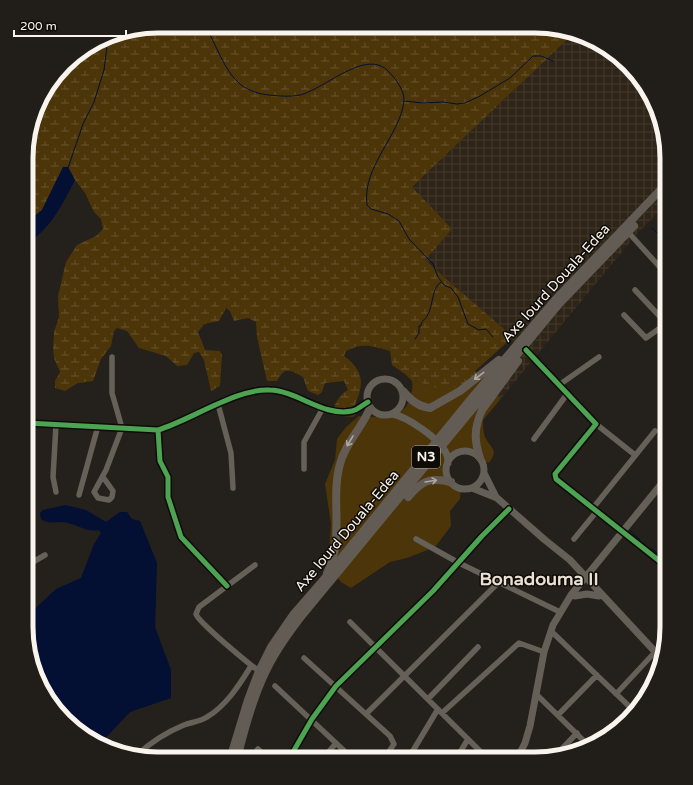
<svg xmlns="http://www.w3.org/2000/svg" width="693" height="785" font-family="'Varela Round',sans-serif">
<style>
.industrial{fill:url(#industrial-grid)}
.grass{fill:#4d350a}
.wetland{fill:url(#wetland-marsh)}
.water{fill:#030f33}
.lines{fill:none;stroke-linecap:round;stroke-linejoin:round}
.stream{stroke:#030f33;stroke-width:1}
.minor{stroke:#656058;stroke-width:5.5}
.major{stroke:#656057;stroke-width:7}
.highway{stroke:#625c54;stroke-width:8}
.cycleway-casing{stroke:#0e0b07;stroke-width:8}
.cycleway{stroke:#4ca352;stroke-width:5}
.oneway{stroke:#aea8a1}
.labels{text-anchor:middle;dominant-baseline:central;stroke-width:3;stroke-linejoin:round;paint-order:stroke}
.shield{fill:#0e0b07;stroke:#b2aea9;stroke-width:1}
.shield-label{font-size:13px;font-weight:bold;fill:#f9f4ee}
.street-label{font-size:14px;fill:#f9f4ee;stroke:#0e0b07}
.district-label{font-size:18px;font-weight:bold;fill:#eae1d4;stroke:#0e0b07}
.rim{fill:none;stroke:#f9f4ee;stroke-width:5}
</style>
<defs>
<pattern id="industrial-grid" width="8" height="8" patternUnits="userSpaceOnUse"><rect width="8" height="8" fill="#2e2417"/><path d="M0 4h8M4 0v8" fill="none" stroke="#433a2e"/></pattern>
<pattern id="wetland-marsh" width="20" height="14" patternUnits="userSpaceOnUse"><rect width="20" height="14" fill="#4d350a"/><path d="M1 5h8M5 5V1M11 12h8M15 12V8" fill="none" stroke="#67532e"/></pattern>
</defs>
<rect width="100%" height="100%" fill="#24201b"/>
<path class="industrial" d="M573 34 601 44 645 85 667 150V204L636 235 499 401 513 337 425 260 412 187Z"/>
<path class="grass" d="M412 381 420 382 429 387 477 383 500 397 499 401 483 420C483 426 483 432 485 437 491 449 499 449 489 463 482 460 476 453 469 452 446 447 439 480 461 488L460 499 450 511 451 526 435 547 407 558 390 562 351 588 341 582 328 568 331 524 325 484 335 460 337 439 346 427 359 416C378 417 405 421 410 397 412 392 413 387 412 381Z"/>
<path class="wetland" d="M158 26 552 27 573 34 412 187 452 229 425 260 513 337 475 371 501 396 477 383H469L449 388 429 387 420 382 412 381 405 374 392 365 390 351C373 346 362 342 346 351L344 356C365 371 364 385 354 407L356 414 353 417 332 415C334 405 339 394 348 390L344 381 325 383 322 392 318 395 308 391 303 377C290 370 285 366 277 381H267L257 337 256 322 248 318 234 321 230 311 226 308 219 321 204 324 198 332 205 350 220 351 222 355 220 386 211 391 204 360 199 352 194 353 187 365 177 366 166 356 139 348 127 331 117 328 114 331 111 346 101 359 93 381 78 383 65 391 55 388V381L60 372 54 358 53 348 54 332 59 317 58 296 66 262 77 245 96 236 103 229 101 219 94 212 85 193 75 180 68 167H63L42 210 27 222V141L44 92 71 59 116 33Z"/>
<path class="water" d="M63 167H68L75 180C63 204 50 229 27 244V222L42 210Z
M65 505 86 510 106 522 120 512H127L132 519 140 521 157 563 155 627 171 670V698L130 712 100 744 92 741 48 700 26 635V617L56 589 81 578 94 544 101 533 99 530C85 533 76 523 62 522 54 522 47 524 41 519L40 513 43 510Z"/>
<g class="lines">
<path class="stream" d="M205 26C217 45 223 70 241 85 250 91 259 94 269 95 279 96 290 97 300 95 325 89 367 47 389 72 395 78 405 91 404 101 400 136 362 166 367 205L371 209 388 214 399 221 409 239 433 264 438 277 444 285 451 288 458 297 468 324 479 330 486 329 493 337
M404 101 423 103 443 102 457 104 465 103 480 96 510 78 533 56H541L553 61
M68 168 83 124 94 102 104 70 108 38
M660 217 667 211
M652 228 667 242
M415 339 419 333V326H421C421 321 425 320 427 316 434 305 431 288 441 282
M559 477 568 484
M630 530 640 540
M652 549 667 561"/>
<path class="minor" d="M628 232 667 275
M635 290 666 323
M624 315 646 338 667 323
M526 350 596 424 555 474 556 479 667 567
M559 385 599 357
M218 404 231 453 233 488
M27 423 158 430C191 420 237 388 270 390 298 391 323 417 352 411 358 410 362 405 368 402
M596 424 635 455
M158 430 160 461 168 477V497L181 537 227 586
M534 439 567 394
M304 469V442L323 408
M103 477 113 491 112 497 109 500 98 498 94 492 106 470 122 428 112 393V357
M56 492 53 477 56 425
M79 495 98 426
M593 508 655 431
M416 539 459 563 560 612
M574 539 597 511
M255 565 199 607 196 614C198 622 249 664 259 671
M26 566 45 555
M350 622 488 759
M551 631 633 710
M304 658 390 736 394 744 384 759
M275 686 353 759
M536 694 587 744
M616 694 655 652
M428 699 478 647
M442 713 519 643 544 652
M366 714 498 583
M558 715 597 675
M137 755C150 743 167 732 184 725 192 722 199 722 207 717 226 706 240 684 251 666
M556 755 577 733
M250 759 258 749 269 759
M289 759 312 719 336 686 433 591 482 536 509 509
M323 759 336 743
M408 759 438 709
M456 759 468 739"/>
<path class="major" d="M367 397a18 18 0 1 1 36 0a18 18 0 1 1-36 0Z
M392 414C406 416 438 438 445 451 447 454 448 459 448 463
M446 470a19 19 0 1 1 38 0a19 19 0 1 1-38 0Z
M484 473 496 497
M472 488 497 498 545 540 570 560 660 657
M575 596 587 594 599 596
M517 759 525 743 530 726 544 652 553 625 571 595 667 477"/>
<path class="highway" d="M403 391C411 400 417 406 430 408L460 391 499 360
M480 458C474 440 474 428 482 410L518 361
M408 497C422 481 429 477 451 482
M327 573C345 538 330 500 340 464 345 443 362 428 370 408
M230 759 248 700 259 671 271 647 293 615 320 584 470 400 555 300 667 183
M237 759C244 730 252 700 265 673 274 653 287 635 300 618L559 304 634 226"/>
<g class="cycleway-casing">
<path id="cycleway" d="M526 350 596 424 555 474 556 479 667 567
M27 423 158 430C191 420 237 388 270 390 298 391 323 417 352 411 358 410 362 405 368 402
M158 430 160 461 168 477V497L181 537 227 586
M289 759 312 719 336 686 433 591 482 536 509 509"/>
</g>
<use href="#cycleway" class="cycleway"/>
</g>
<defs><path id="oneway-shaft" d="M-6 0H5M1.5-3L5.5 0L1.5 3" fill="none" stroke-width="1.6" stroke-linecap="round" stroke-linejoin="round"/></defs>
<g class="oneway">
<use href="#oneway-shaft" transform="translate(479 376) rotate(143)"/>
<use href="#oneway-shaft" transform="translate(350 441) rotate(121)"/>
<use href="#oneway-shaft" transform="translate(431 481) rotate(-9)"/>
</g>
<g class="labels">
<rect class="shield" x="412" y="446" width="28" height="22" rx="3"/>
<g class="shield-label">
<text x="426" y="457">N3</text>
</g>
<g class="street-label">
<text transform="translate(556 283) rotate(-48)">Axe lourd Douala-Edea</text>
<text transform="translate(347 531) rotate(-50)">Axe lourd Douala-Edea</text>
</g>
<g class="district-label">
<text x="539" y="579">Bonadouma II</text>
</g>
</g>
<path d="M0 0H693V785H0ZM158 33H535A125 125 0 0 1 660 158V627A125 125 0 0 1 535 752H158A125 125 0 0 1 33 627V158A125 125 0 0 1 158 33Z" fill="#211e19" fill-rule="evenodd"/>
<path class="rim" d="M158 33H535A125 125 0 0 1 660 158V627A125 125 0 0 1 535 752H158A125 125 0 0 1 33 627V158A125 125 0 0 1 158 33Z"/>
<path d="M14 30v6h112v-6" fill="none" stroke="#f9f4ee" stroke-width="2"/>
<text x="20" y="30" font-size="12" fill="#f9f4ee" stroke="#0e0b07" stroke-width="3" paint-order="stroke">200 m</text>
</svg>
